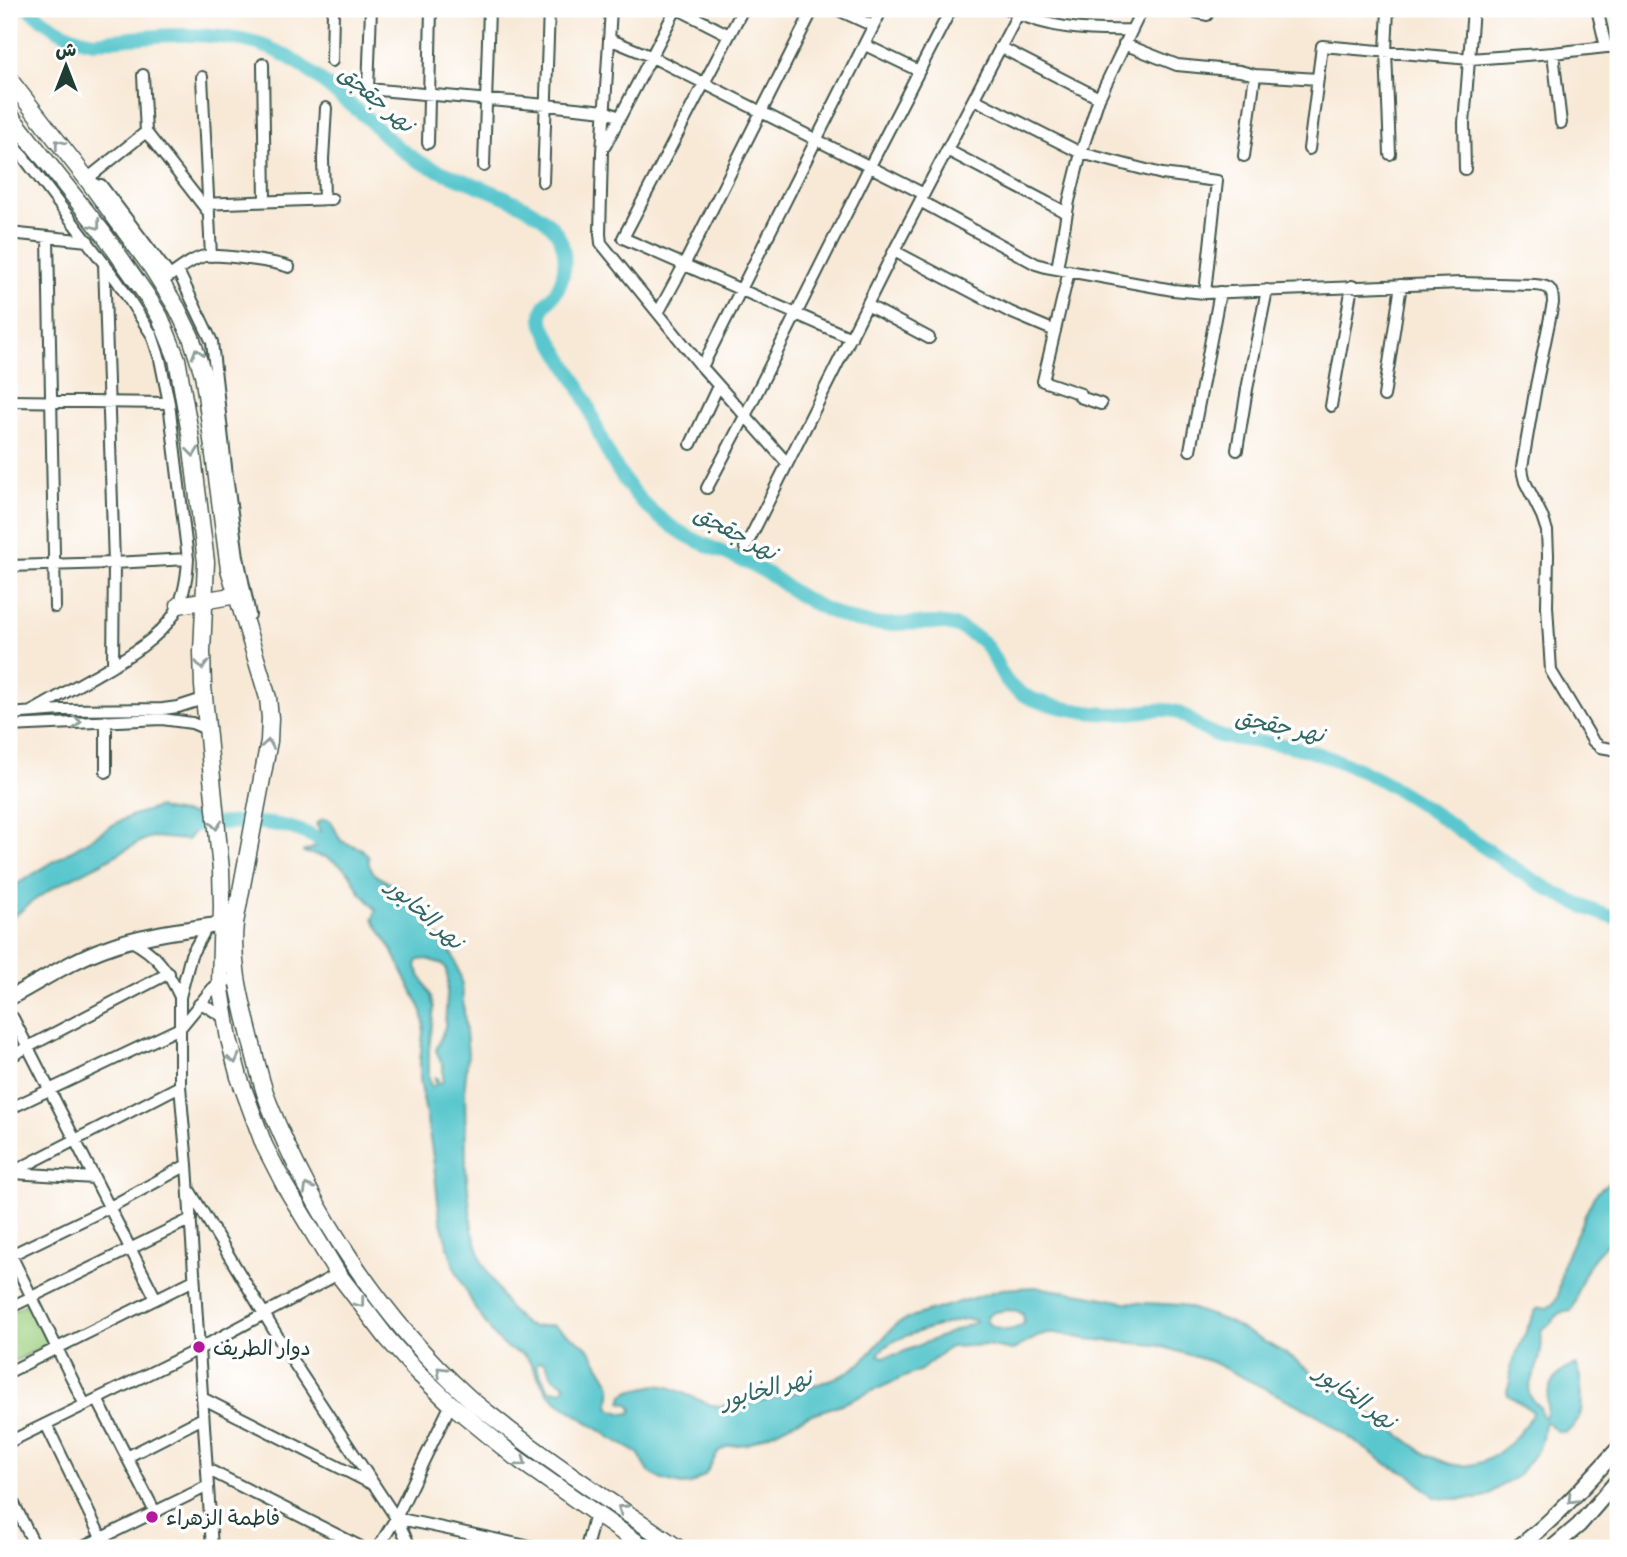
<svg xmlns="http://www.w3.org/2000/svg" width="1627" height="1557" font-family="Delius,'Playpen Sans Arabic',sans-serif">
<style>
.green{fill:#9cd080;stroke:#5e865a;stroke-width:2}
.water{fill:#5ac7ce;stroke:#3c8281;stroke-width:2;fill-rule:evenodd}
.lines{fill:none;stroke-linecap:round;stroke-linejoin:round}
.river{stroke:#5ac7ce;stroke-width:14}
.minor-casing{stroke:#40574c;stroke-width:14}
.major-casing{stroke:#40574c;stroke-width:18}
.highway-casing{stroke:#40574c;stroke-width:19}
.minor{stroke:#fff;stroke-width:10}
.major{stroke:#fff;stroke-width:14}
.highway{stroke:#fff;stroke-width:16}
.oneway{stroke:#8f9e9a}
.poi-dot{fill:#b5179e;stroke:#fff;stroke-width:2.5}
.labels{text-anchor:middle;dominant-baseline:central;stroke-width:7;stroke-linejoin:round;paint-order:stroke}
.poi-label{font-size:21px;fill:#1f3d34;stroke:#fff;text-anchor:start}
.water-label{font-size:23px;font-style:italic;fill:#316662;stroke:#fff}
</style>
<rect width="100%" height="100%" fill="#fff"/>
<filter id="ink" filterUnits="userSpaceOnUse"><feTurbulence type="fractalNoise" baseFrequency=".0143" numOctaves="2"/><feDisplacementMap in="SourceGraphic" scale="14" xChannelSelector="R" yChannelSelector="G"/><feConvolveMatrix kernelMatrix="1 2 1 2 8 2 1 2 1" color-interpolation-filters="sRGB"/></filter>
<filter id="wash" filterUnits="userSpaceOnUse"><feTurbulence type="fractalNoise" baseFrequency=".00686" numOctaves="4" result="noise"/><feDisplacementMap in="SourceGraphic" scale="28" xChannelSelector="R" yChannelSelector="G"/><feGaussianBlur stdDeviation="1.57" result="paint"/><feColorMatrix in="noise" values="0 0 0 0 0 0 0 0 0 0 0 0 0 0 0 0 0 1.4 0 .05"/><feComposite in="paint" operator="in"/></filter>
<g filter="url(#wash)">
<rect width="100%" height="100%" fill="#f8e9d7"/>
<path class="green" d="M28 1303 49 1344 9 1364V1313Z"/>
<path class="water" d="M159 807 164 810 200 816 203 822 202 827 193 833 187 840 152 837 145 839 107 860 56 886 30 903 9 921V889L118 822 133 815Z
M323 819 331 821 341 841 362 849 368 856 369 865 373 872 377 876 404 891 421 909 425 916 428 928 446 943 454 958 461 978 468 1054 465 1084 466 1169 472 1229 482 1262 509 1309 526 1325 534 1327 553 1325 585 1345 591 1352 611 1385 609 1404 610 1409 624 1414 631 1413 632 1409 629 1404 621 1402 623 1395 630 1391 656 1385 669 1387 711 1405 720 1406 748 1404 791 1394 843 1375 861 1363 896 1324 914 1316 1002 1289 1035 1287 1082 1294 1125 1302 1181 1305 1227 1321 1285 1353 1429 1456C1436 1458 1443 1462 1450 1464 1477 1471 1502 1454 1518 1434 1524 1427 1531 1420 1532 1411L1508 1395 1507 1391 1510 1381 1511 1366 1535 1311 1539 1308H1547L1553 1304 1558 1296 1563 1263 1594 1196 1618 1172V1235C1599 1246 1585 1270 1578 1290 1576 1298 1576 1304 1571 1311L1559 1313 1550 1324 1541 1330C1543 1345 1541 1358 1535 1372 1532 1380 1528 1385 1529 1395 1532 1398 1537 1405 1540 1407L1542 1416 1545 1418C1549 1411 1547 1408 1547 1400 1549 1382 1558 1370 1576 1365L1579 1370C1581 1391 1589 1421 1565 1432L1557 1431 1547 1422 1544 1423 1542 1439 1538 1449 1518 1476 1499 1487 1487 1496 1476 1499H1446L1434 1497 1410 1475 1388 1465 1316 1414 1212 1362 1157 1345 1085 1339 1062 1334H1047L1037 1337 1013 1350 986 1345 951 1347 944 1351 921 1370 847 1402 810 1415 748 1444 728 1446 719 1451 705 1475 691 1484 682 1485 662 1480 649 1472 643 1462 639 1454 611 1438 558 1402 547 1392 528 1359 522 1354 508 1349 496 1338 476 1310 454 1267 440 1219 433 1157 420 1079V1061L424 1023 422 1011 392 950 376 924 373 919 376 910 366 898 361 894 350 874 340 865 326 857 302 852C322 846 328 843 316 824ZM426 959 443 964 446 969 448 980 445 1027 436 1050 443 1066V1081L439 1084 437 1078 435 1077V1086L433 1087 431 1086 429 1079V1050L434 1008 431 996 416 967 417 962 419 960ZM1007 1310 1017 1311 1023 1314 1024 1323C1013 1333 996 1332 986 1321L988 1316 995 1312ZM968 1319 974 1320 976 1322 898 1354 883 1357 878 1355C886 1337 940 1326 959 1320ZM541 1361 545 1363 553 1377 565 1385 564 1389 559 1391 549 1390 536 1366 537 1363Z"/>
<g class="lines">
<path class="river" d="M29 9C48 25 68 38 94 42 147 36 205 29 258 44 291 54 312 73 338 95 347 103 358 110 367 118 383 134 400 151 420 162 455 181 542 201 559 237 567 252 566 272 558 288 550 303 538 305 543 325 556 350 573 373 585 399 592 414 597 431 605 447 620 478 642 507 671 526 700 546 735 555 765 572 776 578 786 587 797 594 815 605 836 615 856 621 890 630 930 616 960 628 969 632 981 639 987 647 996 658 999 674 1010 685 1021 696 1036 701 1051 705 1072 710 1094 714 1115 714 1135 714 1154 707 1174 711 1185 714 1192 722 1201 728 1206 731 1214 734 1219 736 1242 742 1268 741 1290 746 1313 751 1337 760 1358 769 1448 810 1524 892 1618 919
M186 826C241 822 291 814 337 852"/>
</g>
</g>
<g filter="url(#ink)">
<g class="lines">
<g class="minor-casing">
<path id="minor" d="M371 9 368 89 546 105 605 111 619 117
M611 9 602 152 600 234 601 243 702 367 787 463
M678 9 729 35
M743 9 623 238 851 338
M836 9 873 26
M1007 9C1049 29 1086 31 1132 30
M1181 9 1207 15
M1388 9 1386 51 1390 154
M1597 9 1606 47
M609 39 650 56 924 194
M1124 44 1177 65 1240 71 1255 75 1318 79
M865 45 919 71
M1000 47 1099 98
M1553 53 1561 123
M332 61 333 9
M263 64 265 201
M143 75 146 132 209 213
M202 77 211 256
M974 99 1081 153 1162 174 1217 181 1205 293
M9 138 118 282 152 335 160 359 169 403 188 559C187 579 184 599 173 616 155 642 123 659 96 675 74 687 53 700 31 712
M428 143 431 9
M605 146 676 9
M1309 149 1322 46 1470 59 1553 53 1606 47H1618
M947 150 1067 213
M1244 156 1255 75
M484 166 489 9
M1465 169 1464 123 1473 9
M87 179 146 132
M543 182 549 9
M101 185 170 276
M324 199 323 159 326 108
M920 201 1036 264 1046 267 1173 290 1205 293 1461 283 1535 285C1549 286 1553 288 1553 303L1536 386 1522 467 1523 474 1525 482 1542 516 1547 531 1548 555 1547 606 1551 671 1593 741 1600 747 1618 750
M202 204 332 199
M9 233 88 241
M48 237 55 607
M894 251 1010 312 1055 331
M104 263 114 563 113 665
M1057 269 1069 201 1081 153 1099 98 1142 9
M178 271 212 342 227 476 238 557 250 615
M1069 271 1043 381 1081 394 1080 397 1101 404
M161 282C174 274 190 259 205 256 218 254 277 262 289 267
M867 305 929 338
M658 313 684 265 813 9
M702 367 882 9
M1384 396 1401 285
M9 401 169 403
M1331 406 1352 286
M691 444 718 386
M1190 450 1220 292
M1237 450 1247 389 1267 290
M707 488 745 416 870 166 951 9
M745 548 894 251 1018 14
M9 566 114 563 188 559
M9 714 62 710 163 709 178 707 203 699
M106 721V772
M9 726 162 719 192 723 206 729
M207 927 191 955 180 997V1086L187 1165 212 1548
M130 940C158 955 167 969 180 997
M199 1004 206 1006 225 1018
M13 1018 156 1299
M9 1057 169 973
M9 1109 180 1028 213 988 220 983 236 978
M11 1173 180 1086
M12 1173 94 1178
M190 1191 290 1357 396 1518 411 1548
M9 1251 85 1405
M9 1256 110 1207 187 1165
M9 1308 191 1219
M9 1372 194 1280
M202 1398 374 1485
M97 1399 155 1512
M46 1424 106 1548
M9 1442 199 1349 338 1274
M127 1457 203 1418
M207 1469 363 1548
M9 1494 36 1548
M396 1518 536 1548
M81 1548 208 1486
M378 1548 396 1518 451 1404
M586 1548 595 1514"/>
</g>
<g class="major-casing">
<path id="major" d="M9 998C41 981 72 960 106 948 142 934 192 929 230 923
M1517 1548C1555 1520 1585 1484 1618 1449
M1552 1548 1579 1525 1618 1480"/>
</g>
<g class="highway-casing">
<path id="highway" d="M9 79 87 179 152 268 177 308 191 337 203 374 206 394 229 569 268 698 270 718 269 741 235 923C231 961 240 996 249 1032 255 1056 260 1081 269 1104 311 1210 382 1319 467 1396 480 1408 495 1418 508 1429 563 1471 621 1509 678 1548
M9 114 103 233 145 293 160 317 177 359 190 433 206 562 202 652 203 686 221 870 222 906 220 983 229 1039 239 1077 264 1145 285 1186 338 1274 387 1338 417 1372 451 1404 515 1457 645 1548
M179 605 237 595"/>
</g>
<use href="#minor" class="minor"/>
<use href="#major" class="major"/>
<use href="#highway" class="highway"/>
</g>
<defs><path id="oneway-chevron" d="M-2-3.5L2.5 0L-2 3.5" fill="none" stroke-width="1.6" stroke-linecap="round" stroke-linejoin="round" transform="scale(1.75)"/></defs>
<g class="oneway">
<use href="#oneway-chevron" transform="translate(59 144) rotate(-128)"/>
<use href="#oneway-chevron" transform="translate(96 225) rotate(52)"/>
<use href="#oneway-chevron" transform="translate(197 353) rotate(-107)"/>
<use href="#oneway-chevron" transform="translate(193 452) rotate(83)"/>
<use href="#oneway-chevron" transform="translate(202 665) rotate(89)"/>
<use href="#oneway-chevron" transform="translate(77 722) rotate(-3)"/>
<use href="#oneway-chevron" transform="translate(268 744) rotate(-81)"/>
<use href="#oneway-chevron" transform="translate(216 825) rotate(84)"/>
<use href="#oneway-chevron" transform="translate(234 1059) rotate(75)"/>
<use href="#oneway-chevron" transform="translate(308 1188) rotate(-119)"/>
<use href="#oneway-chevron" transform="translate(360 1303) rotate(53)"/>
<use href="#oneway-chevron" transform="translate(441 1371) rotate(-136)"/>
<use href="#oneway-chevron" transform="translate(522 1462) rotate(36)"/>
<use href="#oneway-chevron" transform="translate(1572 1499) rotate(133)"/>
<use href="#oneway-chevron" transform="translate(622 1509) rotate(-145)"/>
</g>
</g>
<g class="poi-dot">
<circle cx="199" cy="1347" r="7"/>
<circle cx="152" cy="1517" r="7"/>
</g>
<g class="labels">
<g class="poi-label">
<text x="213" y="1347">دوار الطريف</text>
<text x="166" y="1517">فاطمة الزهراء</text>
</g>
<g class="water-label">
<text transform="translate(377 98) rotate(40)">نهر جقجق</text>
<text transform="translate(736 532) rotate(28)">نهر جقجق</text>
<text transform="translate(1280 725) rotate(12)">نهر جقجق</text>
<text transform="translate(426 913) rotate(42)">نهر الخابور</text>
<text transform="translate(766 1388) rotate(-15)">نهر الخابور</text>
<text transform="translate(1356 1396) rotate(36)">نهر الخابور</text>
</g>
</g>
<rect width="1627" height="1557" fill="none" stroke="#fff" stroke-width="35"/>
<g transform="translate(66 66)" stroke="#ffffff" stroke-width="5" paint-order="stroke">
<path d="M0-5L12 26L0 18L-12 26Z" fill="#1f3d34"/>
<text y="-10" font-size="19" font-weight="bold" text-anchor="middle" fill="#1f3d34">ش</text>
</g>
</svg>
